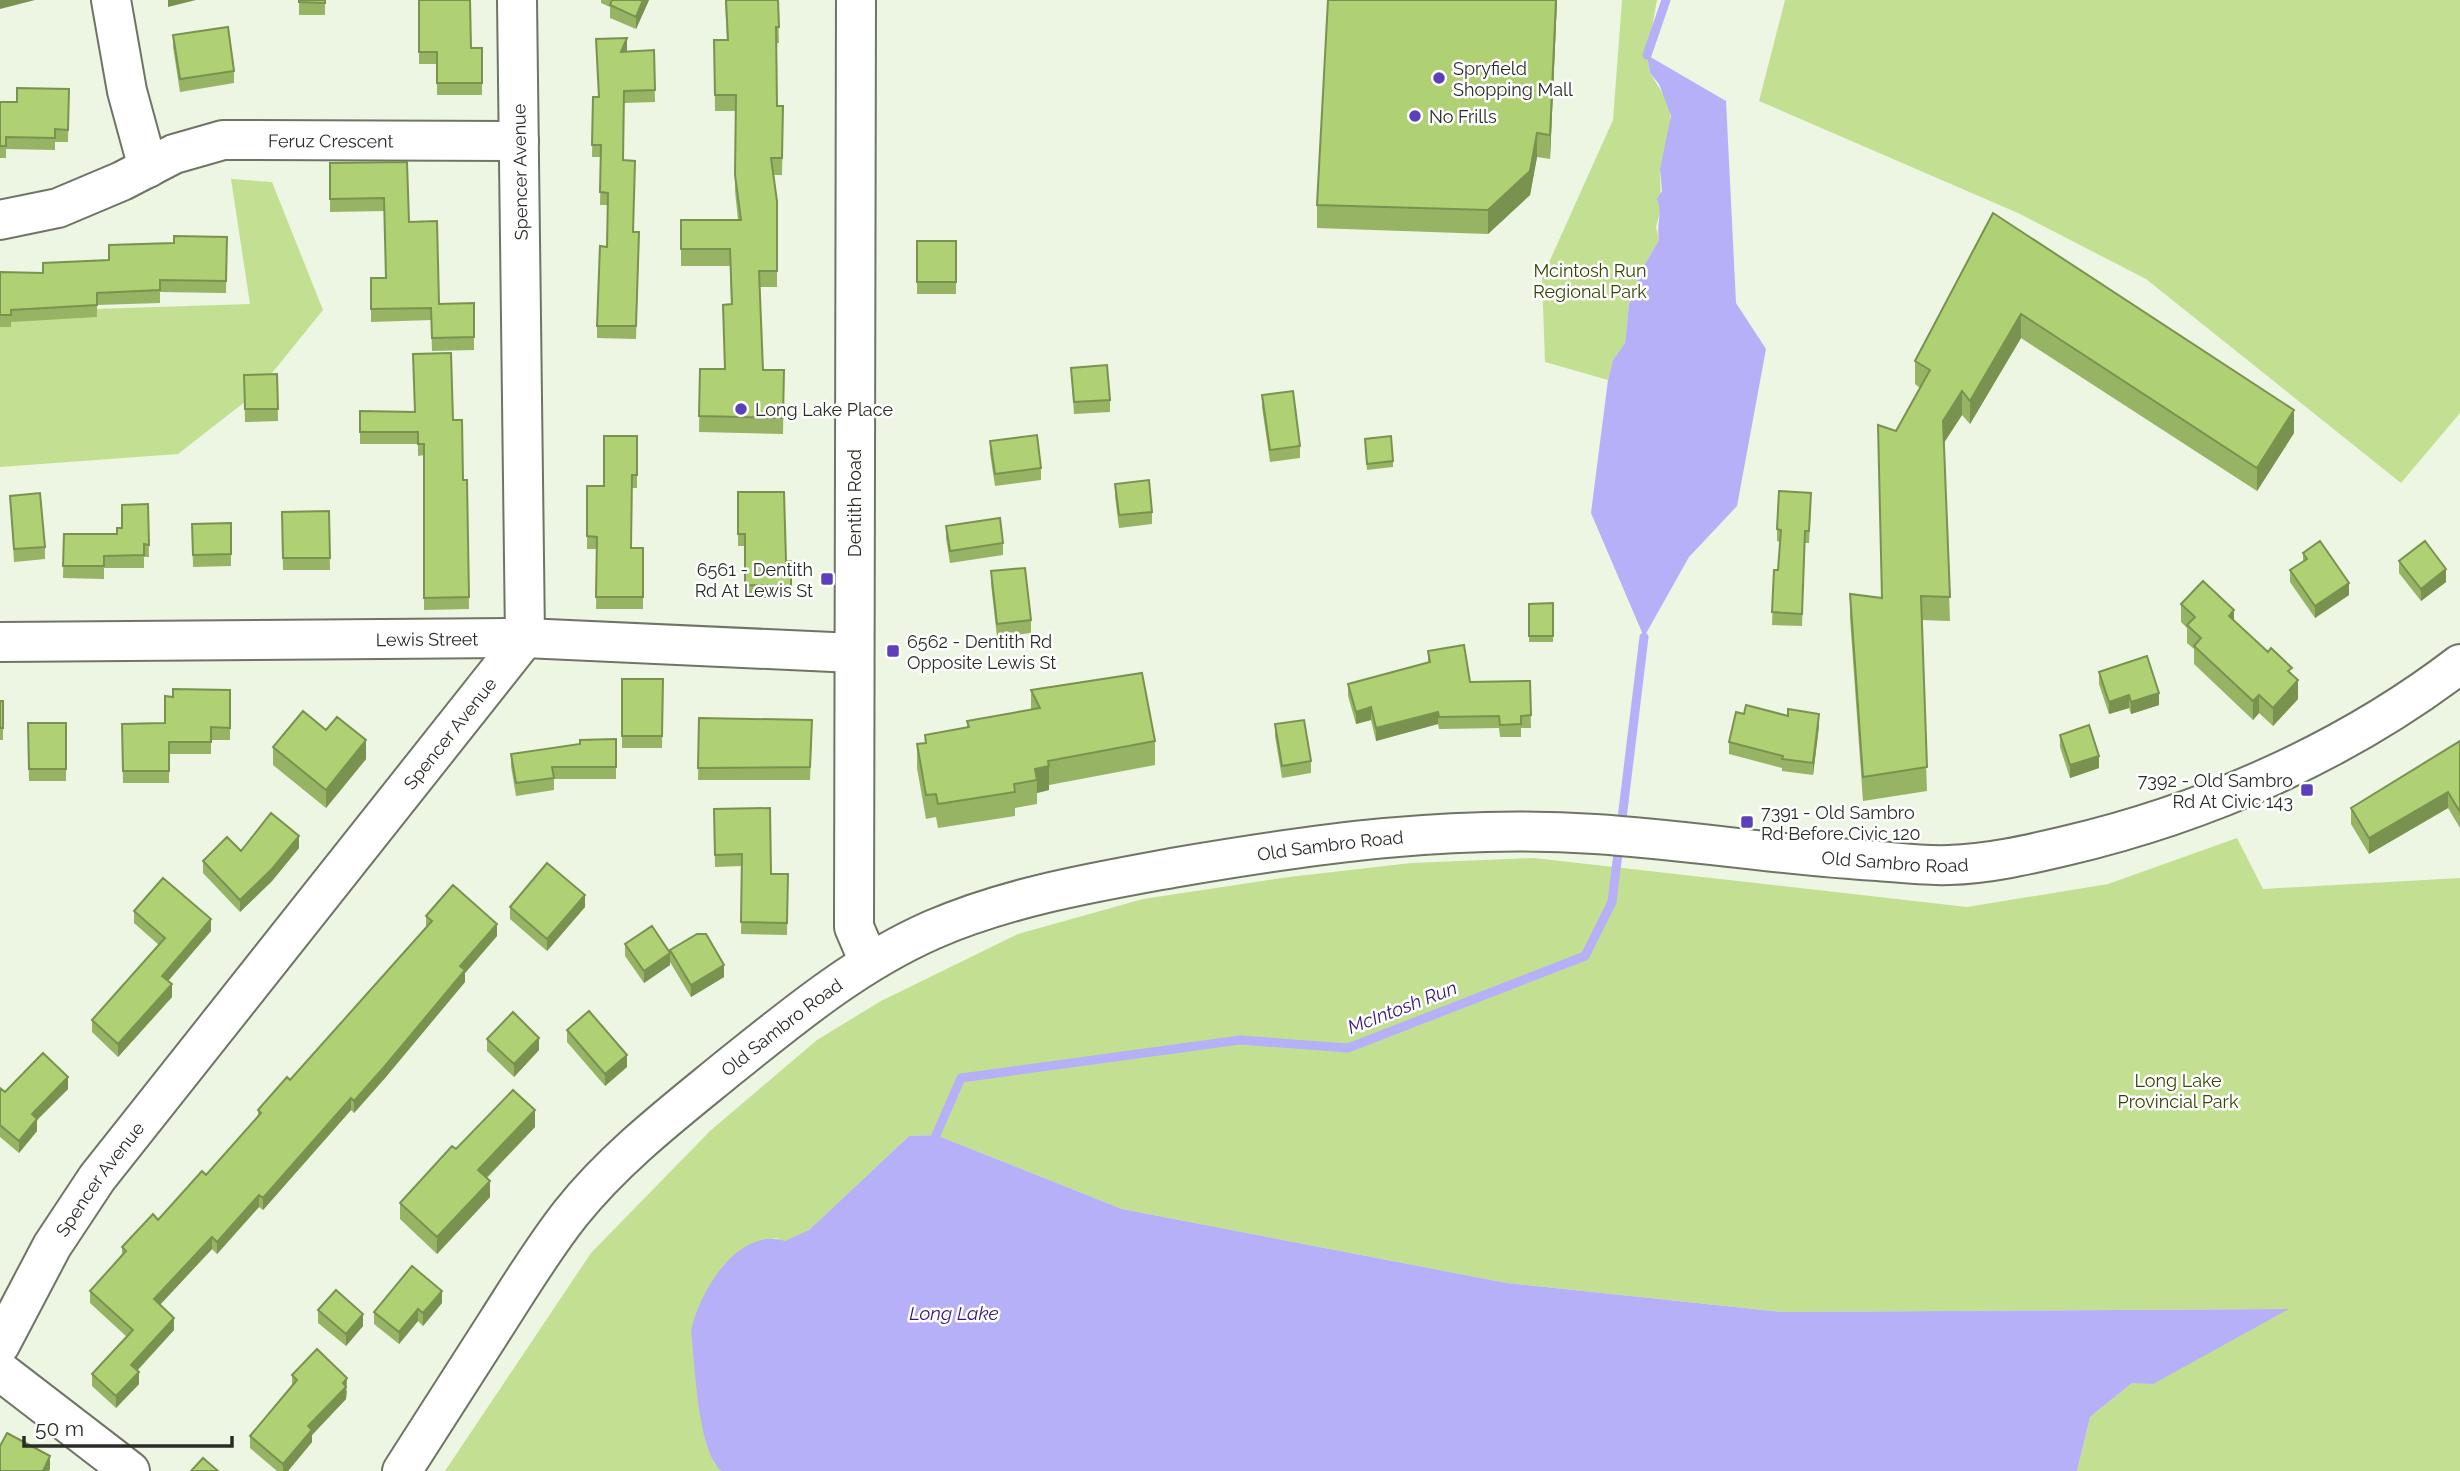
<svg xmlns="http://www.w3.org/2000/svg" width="2460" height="1471" font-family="Raleway,sans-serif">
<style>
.green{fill:#c3e092}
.water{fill:#b5b0f8}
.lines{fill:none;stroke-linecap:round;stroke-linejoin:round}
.stream{stroke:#b5b0f8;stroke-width:9}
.minor-casing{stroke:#6e7565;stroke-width:42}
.major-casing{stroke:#6e7565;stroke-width:42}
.minor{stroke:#fff;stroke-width:38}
.major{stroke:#fff;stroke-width:38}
.wall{fill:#96b463}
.shaded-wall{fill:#7a9250}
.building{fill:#afd173;stroke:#7a9250;stroke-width:2}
.poi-dot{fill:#5b40b9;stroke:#fff;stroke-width:2.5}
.labels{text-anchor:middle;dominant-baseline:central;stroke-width:5;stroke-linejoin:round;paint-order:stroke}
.poi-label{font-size:18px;fill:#2a2d26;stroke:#fff;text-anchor:start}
.street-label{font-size:18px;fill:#2a2d26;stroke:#fff}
.park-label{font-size:18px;fill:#334700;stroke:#fff}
.water-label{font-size:19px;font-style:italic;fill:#35177d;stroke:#fff}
</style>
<rect width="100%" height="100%" fill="#edf5e3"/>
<path class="green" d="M1622 0H1657L1647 55 1650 73 1669 104 1671 124 1660 169 1661 209 1656 227 1659 240 1638 276 1637 289 1629 304 1625 343 1613 360 1608 380 1545 362 1542 278 1613 120Z
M1785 0H2460V413L2401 483 2146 279 2018 213 1759 101Z
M231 179 272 182 323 310 255 394 178 454 0 467V312L250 304Z
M2237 838 2263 889 2460 878V1471H2077L2090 1417 2132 1383 2287 1309 1782 1312 1507 1283 1122 1209 936 1135 909 1136 809 1230 785 1242 776 1238 744 1247 722 1267 695 1316 706 1437 714 1463 721 1471H445L591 1253 710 1131 817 1040 881 1001 1018 934 1143 899 1289 877 1411 863 1534 858 1967 907 2108 884Z"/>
<path class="water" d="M1647 55 1726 101 1736 303 1766 349 1737 506 1689 557 1644 637 1591 513 1608 380 1613 360 1625 343 1629 304 1637 289 1638 276 1659 240C1656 225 1663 212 1657 199L1662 191 1660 169 1671 116 1659 84 1650 73Z
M936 1135 1122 1209 1507 1283 1782 1312 2289 1309 2153 1384 2132 1383 2090 1417 2077 1471H721C697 1448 695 1364 691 1330 700 1292 737 1226 785 1241L809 1230 909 1136Z"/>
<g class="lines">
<path class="stream" d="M1647 55 1666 0
M1621 827 1644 637
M936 1135 961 1078 1240 1040 1348 1048 1585 956 1612 902 1619 845"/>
<g class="minor-casing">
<g id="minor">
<path d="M111 0 127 91 148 168"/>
<path id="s1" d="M0 220 58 208 122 181 174 154 223 140 519 141"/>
<path id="s2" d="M0 642 525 638 854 653"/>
<path id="s3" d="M0 1345 52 1246 97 1178 525 638 517 0"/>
<path d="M0 1371 130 1471"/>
</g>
</g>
<g class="major-casing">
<g id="major">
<path d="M856 0 854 927 869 962"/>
<path id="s4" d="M402 1471C434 1421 466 1371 498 1321 521 1285 544 1247 571 1213 615 1158 672 1114 727 1069 792 1017 855 964 932 930 1008 897 1090 883 1172 868 1312 844 1452 824 1595 834 1690 840 1783 856 1878 861 1901 863 1925 866 1949 865 1988 864 2027 855 2065 846 2206 813 2345 752 2460 664"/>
</g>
</g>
<use href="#minor" class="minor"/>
<use href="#major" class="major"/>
</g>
<path class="wall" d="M299 0 325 3V15H299Z
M419 0 471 48H482V95H437V64H419Z
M601 0H649L636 29 610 18V7L601 3Z
M725 0H778L779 43H776L777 106 783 123 782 175H774L777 201V287H760L763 370H784L783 434 699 432 700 369H725L723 305 731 304 730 266H681V220H738L735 191 736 111H715L714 40H727Z
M1328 0H1557L1550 159 1537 157 1530 195 1488 234 1317 228V205Z
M173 35 234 71V83L180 92 173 47Z
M627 50V51L654 50 655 102 624 103 623 160 633 232 639 245 636 339 597 338V326L607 247 608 205H600L601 157H592L593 97H598Z
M69 89 68 142H55V150L6 149V158H0V102H17Z
M407 162 409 222 439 304 474 303V350L432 351 431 320 371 322V278H386L384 211 330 212V163Z
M1993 213 2294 433 2257 491 2021 338 1970 424 1962 415 1944 443 1950 621 1921 620 1927 791 1863 801 1850 618V594L1882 598 1878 425 1896 431 1920 388 1915 384V361Z
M227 237 226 293 160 292V303L97 305V317L11 322V327H0V272L43 273 109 260 174 243Z
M917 241H956V294H917Z
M1071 368 1110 400V412L1074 414Z
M277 374 278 421 245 422 244 375Z
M1262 395 1300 446V458L1270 462 1262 407Z
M360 411 453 420 463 480H467L469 609 424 610V455L418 456V444H360Z
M637 436V488H632L631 548H643V609H596L597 549H587V486H604Z
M1365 439 1393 461V467L1367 470Z
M990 441 1041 468V480L995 486 990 453Z
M1115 484 1152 512V524L1119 528 1115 496Z
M738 492 786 561H791V598H745V546H738Z
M10 496 45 547V559L14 562Z
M148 504 149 557H144V568H104V579L63 578 64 534H117L122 528Z
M1811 506 1809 543H1805L1802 626 1772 625 1774 570H1778L1780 542 1777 541V529Z
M329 511 330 570H283L282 512Z
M231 523V566L193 567 192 524Z
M946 526 1003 543V555L950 563 946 538Z
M2303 553 2349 595 2315 618 2290 582V570L2303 561Z
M2399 561 2446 582 2421 601 2399 573Z
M991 571 1031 620V633L997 637 991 584Z
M1553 603V642H1529V604Z
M2181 604 2234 621 2292 675 2298 699 2273 726 2259 713 2253 720 2194 664V649L2187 643V628L2181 622Z
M1428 651 1470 682 1530 681 1531 728H1521V737H1500L1499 728 1439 729 1438 724 1376 741 1371 720 1356 724 1348 696V684L1428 662Z
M2099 672 2159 705 2131 714 2129 708 2109 714 2099 684Z
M622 679H663L662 748H622Z
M230 690V740H211V754H169V783H123L122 724 165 723 173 697Z
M1031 690 1155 741V765L1049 785V790L1037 793V804L1015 808V816L938 828 936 817 926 819 917 768V744L925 743V735L967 727V721L1031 710Z
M0 701H3V740H0Z
M1744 714 1819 726 1813 775 1782 771V768L1729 754V742Z
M699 718 812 732 810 780H698Z
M28 723H66V781H29Z
M1275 724 1311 761V773L1282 778 1275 736Z
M326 730 366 759 326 808 273 765V747Z
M2060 735 2099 768 2070 778 2060 747Z
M616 739V779H554V790L516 796 511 766V754Z
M2460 741V828L2448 808 2369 854 2351 824V808Z
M714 809 771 874H788L787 935 741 934 742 866 715 867Z
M299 848 272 881 240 912 203 873V861L241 851Z
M510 907H585L547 951 510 919Z
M134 911 211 931 168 981 172 997 118 1057 92 1032V1020L159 945 134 923Z
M426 916 497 936 465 973V982L385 1078 354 1113 351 1110 263 1210 259 1207 217 1254 212 1249 160 1305 174 1330 137 1371 139 1384 116 1408 92 1386V1374L127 1337 90 1303V1291L122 1256V1247L158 1220 206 1175 258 1116V1110L290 1080 426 927Z
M625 944 670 965 644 983 625 956Z
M670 950 724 977 691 997 670 962Z
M567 1030 627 1067 605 1086 567 1042Z
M487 1039 539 1050 514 1077 487 1051Z
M0 1088 5 1092 68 1089 37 1120V1131L19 1153 0 1137Z
M535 1127 487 1178 490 1197 437 1254 400 1219V1203L456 1149Z
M442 1303 423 1326 418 1321 399 1344 374 1324V1312Z
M318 1310 363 1326 346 1346 318 1323Z
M292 1375 347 1391 346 1399 312 1435V1442L288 1471H277L250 1448V1436L292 1386Z"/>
<path class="shaded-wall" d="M0 0H35L0 9Z
M168 0H196L168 7Z
M643 0H649L636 29V17Z
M1556 0H1557L1550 159V135Z
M627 38V50L621 64V52Z
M1537 133V157L1530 195 1488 234V210Z
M2021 314V338L1970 424V401Z
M1962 391V415L1943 444V421Z
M2294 410V433L2257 491V468Z
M2446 569V582L2421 601V589Z
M2349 583V595L2315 618V606Z
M2234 610V628L2229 616Z
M2298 680V699L2273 726V708Z
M2159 693V705L2131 714V702Z
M2129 695V708L2109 714V702Z
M2259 695V713L2253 720V701Z
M1371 707V720L1356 724V712Z
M1438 712V724L1376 741V728Z
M1819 714V726L1813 775V763Z
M366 740V759L326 808V790Z
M2099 756V768L2070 778V765Z
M1049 766V790L1037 793V780L1035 769Z
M2448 792V808L2369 854V838Z
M299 836V848L272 881 240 912V900Z
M585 895V907L547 951V939Z
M211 919V931L162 988V976Z
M497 924V936L465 973V982L385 1078 354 1113V1101L460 966Z
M670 953V965L644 983V971Z
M724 965V977L691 997V985Z
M172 984V997L118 1057V1044Z
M539 1038V1050L514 1077V1064Z
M627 1055V1067L605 1086V1074Z
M68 1077V1089L37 1120V1131L19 1153V1141L32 1114Z
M351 1098V1110L263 1210V1198Z
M535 1110V1127L478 1186V1170Z
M490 1181V1197L437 1254V1237Z
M259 1195V1207L217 1254V1242Z
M212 1237V1249L154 1311V1299Z
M442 1291V1303L423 1326V1313Z
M418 1309V1321L399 1344V1332Z
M363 1314V1326L346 1346V1334Z
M174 1318V1330L131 1377V1365Z
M139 1372V1384L116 1408V1396Z
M347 1378 346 1399 312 1435V1442L288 1471H283V1464L308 1426Z
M50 1456V1469L49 1471H43Z"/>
<path class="building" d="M299 0H325V3L299 2Z
M419 0H470L471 48H482V83H437V52H419Z
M612 0H643L636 17 610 5Z
M726 0H778L779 27H776L777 106H783L782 158H771L777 201V271H759L763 370H784L783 418 699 416 700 369H725L723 305 732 304 730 249H681V220H741L735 175 736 95H715L714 40H728Z
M1328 0H1556L1550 135 1537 133 1530 171 1488 210 1317 205Z
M228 27 234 71 180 79 173 35Z
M627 38 621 52 654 50 655 90 624 91 623 160 635 161 633 232H639L636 326H597L600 246 607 247 608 193 600 192 601 145H592L593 97H599L596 39Z
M17 88 69 89 68 130 55 129V138L6 137V146H0V102H17Z
M407 162 409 222 437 221 439 304 474 303V337L432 338 431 308 371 309V278H386L384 198 330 199V163Z
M1993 213 2294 410 2257 468 2021 314 1970 401 1962 391 1943 421 1950 597 1921 596 1927 767 1863 777 1850 594 1882 598 1878 425 1896 431 1930 370 1915 361Z
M174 236 227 237 226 281 160 280V290L97 293V305L11 310V315H0V272L43 273V263L109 260V245L174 243Z
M917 241H956V282H917Z
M451 353 453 420H462L463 480H467L469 597 424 598V444H418V432H360V411L415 412 413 354Z
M1107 365 1110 400 1074 402 1071 368Z
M277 374 278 409H245L244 375Z
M1293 391 1300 446 1270 450 1262 395Z
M1037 435 1041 468 995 474 990 441Z
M604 436H637V475H632L631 548H643V597H596L597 537 587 536V486H604Z
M1391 436 1393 461 1367 464 1365 439Z
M1149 480 1152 512 1119 515 1115 484Z
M1779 491 1811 493 1809 531H1805L1802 614 1772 612 1774 570H1778L1781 530 1777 529Z
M738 492H784L786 561H791V586L745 585V534H738Z
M40 493 45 547 14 549 10 496Z
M148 504 149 545 144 544V555L104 556V566H63L64 534H117V528H122V505Z
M329 511 330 558H283L282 512Z
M1000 518 1003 543 950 551 946 526Z
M231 523V554L193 555 192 524Z
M2320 541 2349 583 2315 606 2290 570 2307 559 2303 553Z
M2425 541 2446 569 2421 589 2399 561Z
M1025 568 1031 620 997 624 991 571Z
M2203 581 2234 610 2229 616 2268 652 2271 648 2292 668 2288 671 2298 680 2273 708 2259 695 2253 701 2194 646 2201 638 2187 625 2195 617 2181 604Z
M1553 603V636H1529V604Z
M1464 645 1470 682 1530 681 1531 715 1521 716V724L1500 725 1499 716 1439 717 1438 712 1376 728 1371 707 1356 712 1348 684 1430 662 1428 651Z
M2147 656 2159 693 2131 702 2129 695 2109 702 2099 672Z
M1142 673 1155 741 1048 761 1049 766 1035 769 1037 780 1014 784 1015 792 938 804 936 794 926 795 917 744 926 743 925 735 969 727 967 721 1040 708 1031 690Z
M622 679H663L662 736H622Z
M173 689 230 690V728L211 727V742H169V771H123L122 724 165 723V696L173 697Z
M0 701H3V728H0Z
M1746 705 1788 716V709L1819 714 1813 763 1782 759 1783 756 1729 742 1736 712 1744 714Z
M303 711 326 730 337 717 366 740 326 790 273 747Z
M699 718 812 720 810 767 698 768Z
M1304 720 1311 761 1282 766 1275 724Z
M28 723H66V769H29Z
M2089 725 2099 756 2070 765 2060 735Z
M616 739V767H552L554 778 516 783 511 754 580 744V740Z
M2460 741V812L2448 792 2369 838 2351 808Z
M770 808 771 874H788L787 923 741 922 742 854 715 855 714 809Z
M271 813 299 836 272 869 240 900 203 861 227 837 241 851Z
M547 863 585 895 547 939 510 907Z
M163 878 211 919 162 976 172 984 118 1044 92 1020 165 938 134 911Z
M453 885 497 924 460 966 465 970 385 1066 354 1101 351 1098 263 1198 259 1195 217 1242 212 1237 154 1299 174 1318 131 1365 139 1372 116 1396 92 1374 133 1330 90 1291 126 1251 122 1247 153 1214 158 1220 202 1171 206 1175 261 1113 258 1110 287 1077 290 1080 432 921 426 916Z
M652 926 670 953 644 971 625 944Z
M697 934H706L724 965 691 985 670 950Z
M589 1011 627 1055 605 1074 567 1030Z
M513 1012 539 1038 514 1064 487 1039Z
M43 1053 68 1077 32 1114 37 1119 19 1141 0 1125V1088L5 1092Z
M513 1090 535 1110 478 1170 490 1181 437 1237 400 1203 452 1146 456 1149Z
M412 1266 442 1291 423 1313 418 1309 399 1332 374 1312Z
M336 1290 363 1314 346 1334 318 1310Z
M317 1349 347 1378 343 1383 346 1387 308 1426 312 1430 283 1464 250 1436 297 1380 292 1375Z
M7 1433 50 1456 43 1471H0V1446Z
M203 1458 218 1471H191Z"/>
<g class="poi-dot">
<circle cx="1439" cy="78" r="7"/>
<circle cx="1415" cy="116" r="7"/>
<circle cx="741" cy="409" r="7"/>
<rect x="820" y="572" width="14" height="14" rx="3.5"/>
<rect x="886" y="644" width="14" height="14" rx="3.5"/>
<rect x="2300" y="783" width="14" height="14" rx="3.5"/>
<rect x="1740" y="815" width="14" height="14" rx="3.5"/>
</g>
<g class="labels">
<g class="poi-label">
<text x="1453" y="68">Spryfield<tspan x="1453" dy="21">Shopping Mall</tspan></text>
<text x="1429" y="116">No Frills</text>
<text x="755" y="409">Long Lake Place</text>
<text x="813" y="569" text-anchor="end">6561 - Dentith<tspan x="813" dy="21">Rd At Lewis St</tspan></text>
<text x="907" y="641">6562 - Dentith Rd<tspan x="907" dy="21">Opposite Lewis St</tspan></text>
<text x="2293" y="780" text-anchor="end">7392 - Old Sambro<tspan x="2293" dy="21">Rd At Civic 143</tspan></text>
<text x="1761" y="812">7391 - Old Sambro<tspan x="1761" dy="21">Rd Before Civic 120</tspan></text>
</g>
<g class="street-label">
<text stroke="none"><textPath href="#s1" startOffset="346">Feruz Crescent</textPath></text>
<text transform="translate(520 172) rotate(-91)">Spencer Avenue</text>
<text transform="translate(854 503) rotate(-90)">Dentith Road</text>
<text stroke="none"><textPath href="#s2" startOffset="427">Lewis Street</textPath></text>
<text stroke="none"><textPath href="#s3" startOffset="761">Spencer Avenue</textPath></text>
<text stroke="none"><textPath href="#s4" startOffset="1178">Old Sambro Road</textPath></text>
<text stroke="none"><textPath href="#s4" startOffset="1745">Old Sambro Road</textPath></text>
<text stroke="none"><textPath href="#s4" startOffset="590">Old Sambro Road</textPath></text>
<text stroke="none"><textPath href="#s3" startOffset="194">Spencer Avenue</textPath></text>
</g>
<g class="park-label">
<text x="1590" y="270">Mcintosh Run<tspan x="1590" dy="21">Regional Park</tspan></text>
<text x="2178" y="1080">Long Lake<tspan x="2178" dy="21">Provincial Park</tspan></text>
</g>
<g class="water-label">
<text transform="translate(1402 1007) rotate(-21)">McIntosh Run</text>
<text x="954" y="1313">Long Lake</text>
</g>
</g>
<path d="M24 1436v10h208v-10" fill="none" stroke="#2a2d26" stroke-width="3.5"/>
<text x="35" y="1436" font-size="21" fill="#2a2d26" stroke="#ffffff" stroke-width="5" paint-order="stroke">50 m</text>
</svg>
